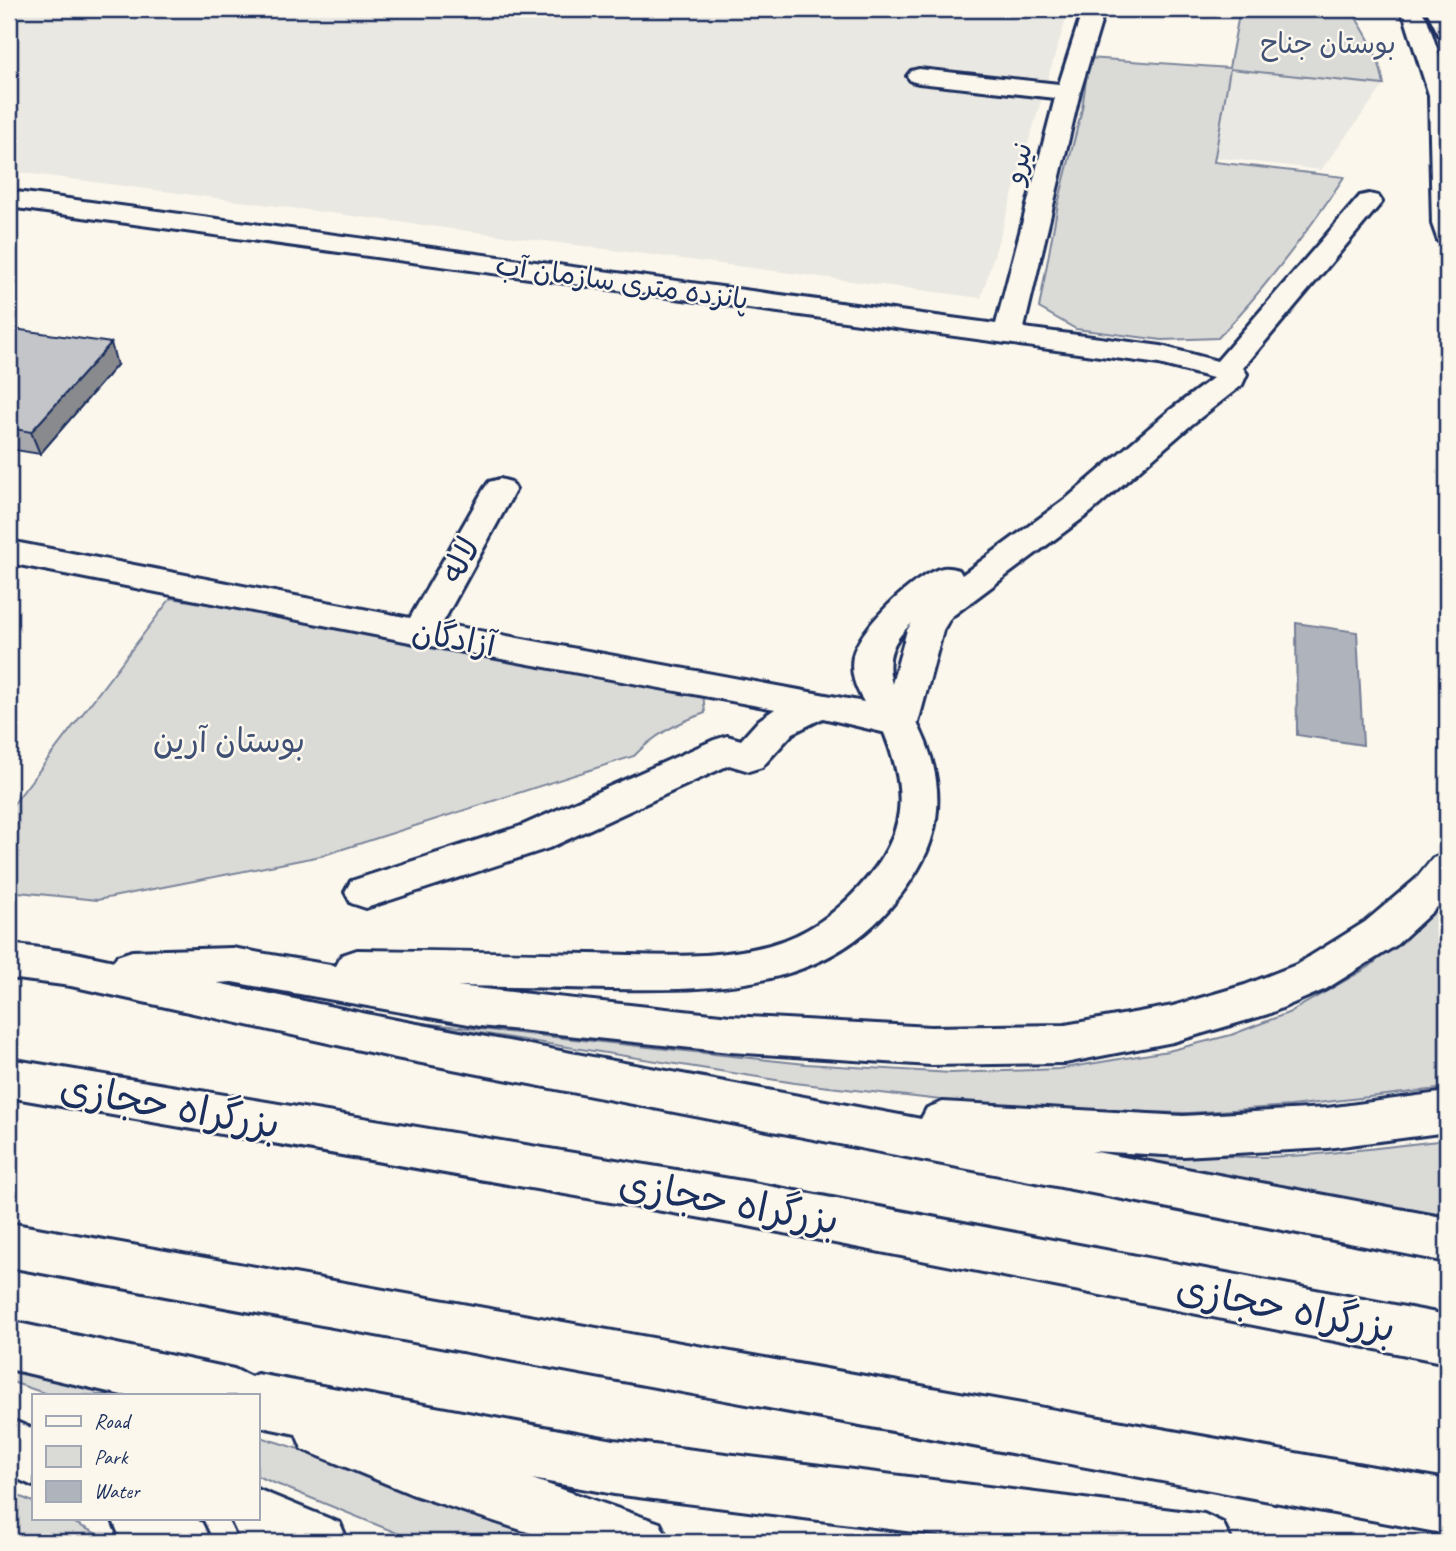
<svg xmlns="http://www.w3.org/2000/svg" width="1456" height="1551" font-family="Caveat,'Playpen Sans Arabic',sans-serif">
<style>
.built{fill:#eae8e2}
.green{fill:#dadad7;stroke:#7a849a;stroke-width:2}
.water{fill:#afb3bb;stroke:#747e96;stroke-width:2}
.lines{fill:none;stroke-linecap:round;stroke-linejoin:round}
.minor-casing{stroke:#1b2f5e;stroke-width:6}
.highway-casing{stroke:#1b2f5e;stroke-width:6}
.minor{fill:#fbf7ec;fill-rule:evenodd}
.highway{fill:#fbf7ec;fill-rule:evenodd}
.wall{fill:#a8a9ad;stroke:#1b2f5e;stroke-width:2}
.shaded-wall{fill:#888a8d;stroke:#1b2f5e;stroke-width:2}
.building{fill:#c3c5c9;stroke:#1b2f5e;stroke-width:2}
.labels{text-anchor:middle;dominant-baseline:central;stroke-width:5;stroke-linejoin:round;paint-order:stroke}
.far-park-label{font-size:28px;fill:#415176;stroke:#fbf7ec}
.far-street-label{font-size:28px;fill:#1b2f5e;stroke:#fbf7ec}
.street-label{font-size:33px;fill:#1b2f5e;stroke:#fbf7ec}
.park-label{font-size:33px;fill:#415176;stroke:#fbf7ec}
.near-street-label{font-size:40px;fill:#1b2f5e;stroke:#fbf7ec}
</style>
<rect width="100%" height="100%" fill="#fbf7ec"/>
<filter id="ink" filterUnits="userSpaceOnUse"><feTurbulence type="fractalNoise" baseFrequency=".0143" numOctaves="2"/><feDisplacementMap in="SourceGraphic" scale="14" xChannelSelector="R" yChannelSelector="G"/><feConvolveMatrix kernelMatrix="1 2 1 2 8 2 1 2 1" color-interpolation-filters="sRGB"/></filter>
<g filter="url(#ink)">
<path class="built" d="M9 9H1069L981 298 9 171Z
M1230 68 1384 85 1321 170 1214 157Z"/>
<path class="green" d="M1240 9H1350C1367 34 1379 55 1384 85L1230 69 1214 162 1344 177C1305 236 1267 286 1218 338L1162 340 1076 329 1039 308 1058 204 1082 109 1089 58 1229 68Z
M171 598 444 643 703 693 705 713C677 723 654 735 634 756L321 856 97 900 9 891V810Z
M1447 900V1088L1291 1106 1189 1113 1027 1110 795 1083 404 1021 806 1064 951 1073 1059 1069 1168 1051 1231 1035 1288 1013 1369 967Z
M970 1135C1063 1143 1157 1155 1251 1157 1317 1157 1382 1147 1447 1140V1231Z
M9 1367 87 1383 125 1395H50L9 1381Z
M257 1436 367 1470 574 1542H419L257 1476Z
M9 1492 33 1502V1518H65L113 1542H9Z"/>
<path class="water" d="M1296 623 1357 632 1363 745 1297 735Z"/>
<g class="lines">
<g class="minor-casing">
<path id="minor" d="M1083 9H1105L1080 92 1024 328 1161 346 1217 361 1360 196 1369 194 1378 196 1382 202 1243 368 1247 374 1242 385 1191 425 1091 512 951 617 943 630 918 723 912 732 899 736 823 718 793 733 762 767 749 771 729 765 549 848 366 908 351 903 345 892 351 881 521 826 714 740 727 736 741 740 759 720 775 709 420 644 9 563V541L410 618 484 489 489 482 500 479 511 482 516 489 442 624 864 702C855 687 850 673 853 656 859 628 916 573 943 568 949 567 954 569 959 570L962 575 1067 498 1169 411 1213 378 1159 364 9 207V191L996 324 1055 98 919 83 911 81 907 76 911 71 919 69 1059 84ZM912 623 907 630 892 684C885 658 892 641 912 623Z
M1426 9H1447V37L1439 35Z"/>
</g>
<g class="highway-casing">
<path id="highway" d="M1398 9H1420L1427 19 1447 78V243L1438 241 1432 224 1429 95 1405 19Z
M899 710 912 714C941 764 948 818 918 869 847 988 735 991 611 989 560 988 508 987 457 986L730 1016 931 1027 1065 1025 1173 1006 1245 985 1296 965 1365 922 1416 879 1433 858 1447 853V898L1395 946 1326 989 1268 1014 1173 1042 1065 1063 931 1065 730 1052 480 1026 232 982 217 983 396 1020 921 1119 927 1108 943 1102 1183 1116 1327 1108 1447 1092V1132L1327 1148 1183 1156 1091 1151 1447 1218V1262L396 1058 71 986 9 978V944L71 952 114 961 117 956 132 951 232 948 336 966 342 955 357 950C435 951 513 952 590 954 654 955 724 962 785 940 818 928 847 903 869 876 911 825 905 781 880 723L886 714Z
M9 1059 748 1182 1447 1315V1363L748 1226 9 1097Z
M9 1223 1447 1480V1534L9 1267Z
M9 1321 234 1369 251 1377 257 1374 614 1440 1204 1514 1223 1523 1232 1542H992L614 1494 532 1479 660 1523 669 1542H558L414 1495 302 1449 296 1434 257 1426V1395H122L9 1369Z
M9 1419 33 1429V1486L9 1475Z
M257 1489 340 1523 348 1542H255L238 1535 230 1518H257Z
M112 1518H194L202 1523 211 1542H129L120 1537Z"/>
</g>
<use href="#minor" class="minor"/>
<use href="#highway" class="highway"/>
</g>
<path class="wall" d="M9 334 117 365 40 454 9 449Z"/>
<path class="shaded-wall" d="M111 343 117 365 40 454 31 432Z"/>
<path class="building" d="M14 329 111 343 31 432 9 428V334Z"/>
</g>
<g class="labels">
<g class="far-park-label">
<text x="1328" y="43">بوستان جناح</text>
</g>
<g class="far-street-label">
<text transform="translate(1018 163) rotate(-76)">نیرو</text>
<text transform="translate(622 282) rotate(8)">پانزده متری سازمان آب</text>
</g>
<g class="street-label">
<text transform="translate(460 560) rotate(-61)">لاله</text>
<text transform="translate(454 638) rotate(10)">آزادگان</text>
</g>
<g class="park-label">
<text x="229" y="741">بوستان آرین</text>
</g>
<g class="near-street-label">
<text transform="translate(170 1106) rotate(10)">بزرگراه حجازی</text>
<text transform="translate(729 1202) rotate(10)">بزرگراه حجازی</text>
<text transform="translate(1286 1308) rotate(11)">بزرگراه حجازی</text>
</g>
</g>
<rect width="1456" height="1551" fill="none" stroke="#fbf7ec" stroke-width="35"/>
<rect x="18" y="18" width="1421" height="1516" fill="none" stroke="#1b2f5e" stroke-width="2.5" filter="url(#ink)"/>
<rect x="32" y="1394" width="228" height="126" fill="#fbf7ec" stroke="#a1a7b3" stroke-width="2"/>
<rect x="46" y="1416" width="35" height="10" fill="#fbf7ec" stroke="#a1a7b3" stroke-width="2"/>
<text x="94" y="1428" font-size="21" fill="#1b2f5e">Road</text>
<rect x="46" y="1446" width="35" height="21" fill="#dadad7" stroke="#a1a7b3" stroke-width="2"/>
<text x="94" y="1464" font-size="21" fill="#1b2f5e">Park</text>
<rect x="46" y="1481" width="35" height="21" fill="#afb3bb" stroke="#a1a7b3" stroke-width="2"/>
<text x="94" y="1498" font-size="21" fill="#1b2f5e">Water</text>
</svg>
